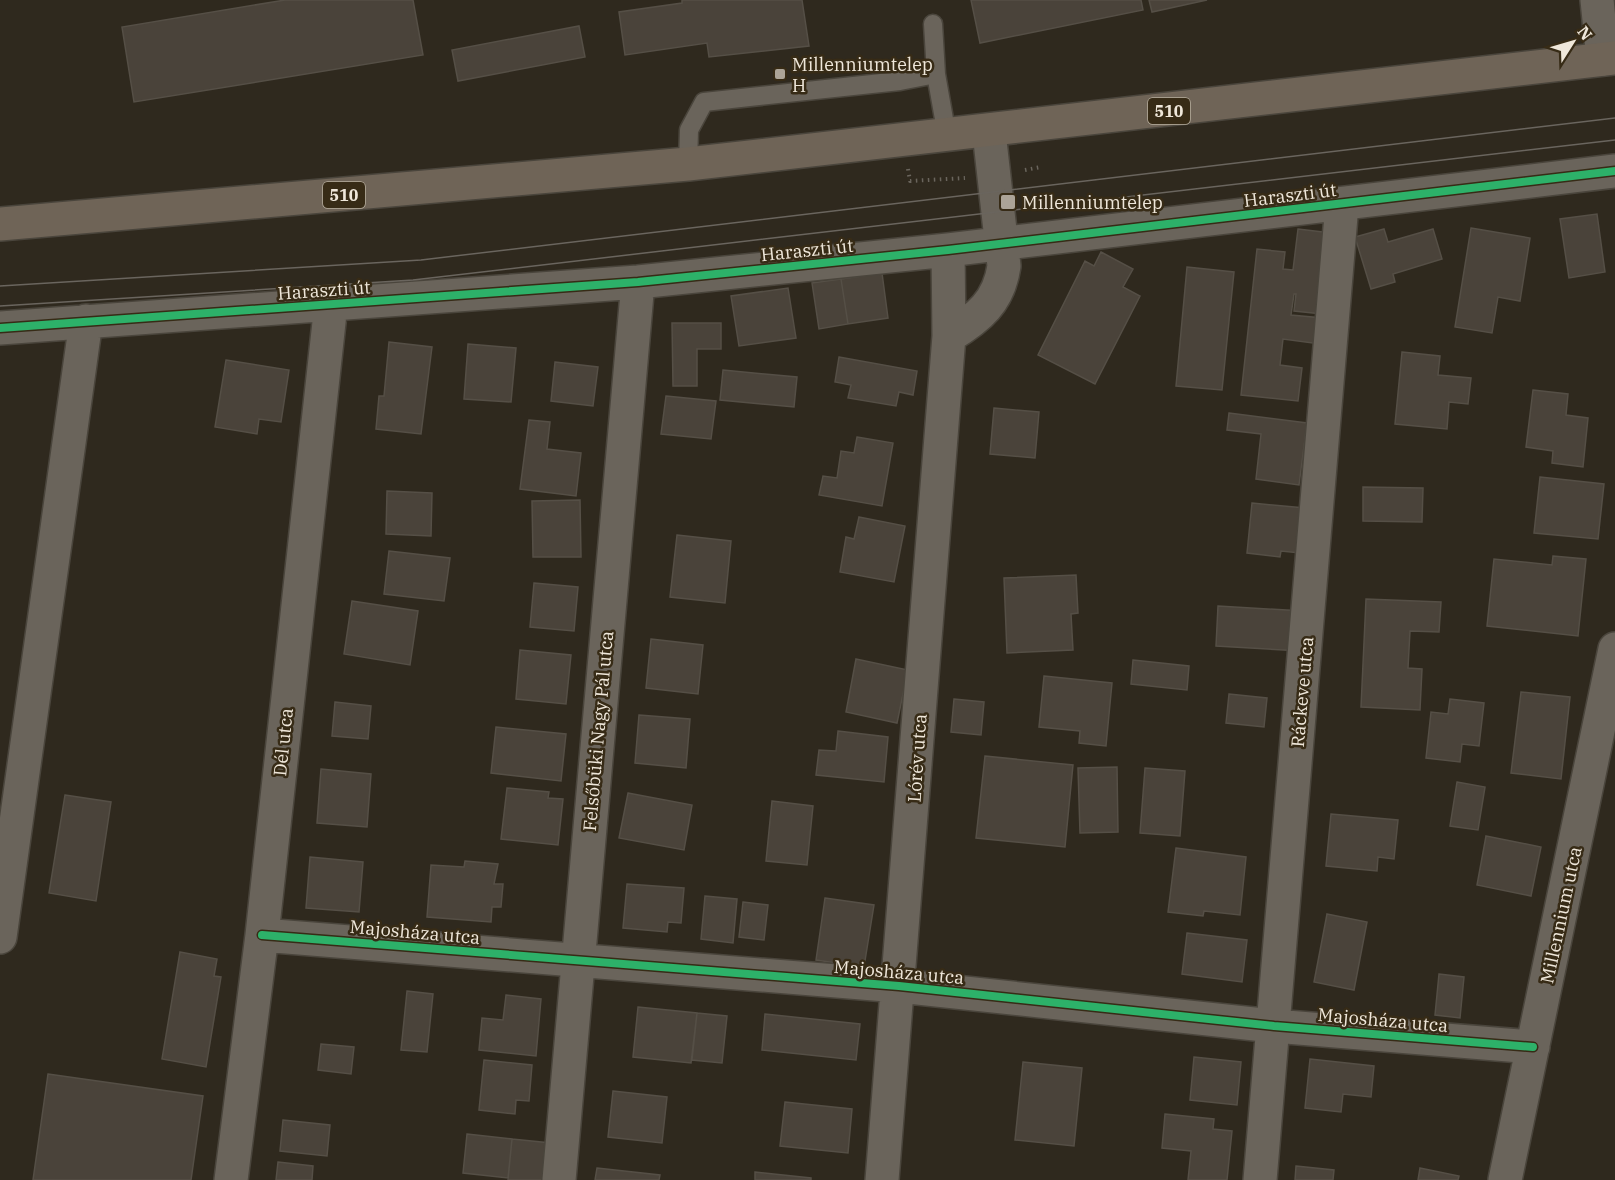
<svg xmlns="http://www.w3.org/2000/svg" width="1615" height="1180" font-family="'IBM Plex Serif',serif">
<style>
.building{fill:#4a433a;stroke:#554f46;stroke-width:1.5}
.lines{fill:none;stroke-linecap:round;stroke-linejoin:round}
.lane-casing{stroke:#4a453c;stroke-width:21}
.street-casing{stroke:#4a453c;stroke-width:36}
.primary-casing{stroke:#4a453c;stroke-width:36}
.path{stroke:#6a655d;stroke-width:4;stroke-dasharray:1.5 4.5;stroke-linecap:butt}
.lane{stroke:#6a645b;stroke-width:18}
.street{stroke:#6a645b;stroke-width:33}
.primary{stroke:#6f6457;stroke-width:33}
.tram{stroke:#6a655e;stroke-width:1.5}
.cycleway-casing{stroke:#372b16;stroke-width:11}
.cycleway{stroke:#2db169;stroke-width:8}
.poi-dot{fill:#aca498;stroke:#372b16;stroke-width:2}
.labels{text-anchor:middle;dominant-baseline:central;stroke-width:5;stroke-linejoin:round;paint-order:stroke}
.shield{fill:#372b16;stroke:#b8af9f;stroke-width:1.5}
.shield-label{font-size:16px;font-weight:bold;fill:#efe7da}
.poi-label{font-size:18px;fill:#efe7da;stroke:#372b16;text-anchor:start}
.street-label{font-size:18px;fill:#efe7da;stroke:#372b16}
</style>
<rect width="100%" height="100%" fill="#2f291e"/>
<path class="building" d="M285 0H413L423 55 134 102 122 27Z
M682 0H802L809 46 709 57 707 43 625 55 619 12 682 3Z
M971 0H1141L1143 10 980 43Z
M1149 0H1207L1152 12Z
M579 26 585 57 458 81 452 50Z
M1597 214 1605 272 1569 278 1560 219Z
M1471 228 1530 238 1520 301 1498 297 1492 333 1455 327Z
M1298 229 1331 233 1322 314 1294 311 1296 294H1294L1291 315 1323 318 1320 344 1283 339 1280 365 1302 368 1298 401 1241 395 1257 249 1285 252 1283 269 1293 270Z
M1384 229 1388 242 1433 229 1442 259 1393 274 1395 282 1371 289 1355 237Z
M1101 252 1133 269 1123 287 1140 296 1095 384 1038 355 1085 261 1094 266Z
M1187 267 1234 272 1222 390 1176 386Z
M882 273 888 318 848 324 841 279Z
M841 279 848 324 819 329 812 283Z
M788 288 796 338 739 346 731 296Z
M672 323H721V349H697V386H673Z
M389 342 432 347 421 434 376 429 379 396H384Z
M468 344 516 348 511 402 464 399Z
M1402 352 1440 356 1438 375 1471 378 1468 404 1449 402 1447 429 1395 424Z
M839 357 917 371 913 395 899 392 896 406 848 398 851 385 835 382Z
M226 360 289 370 281 422 259 419 257 434 215 427Z
M555 362 598 367 593 406 551 401Z
M723 370 797 377 794 407 720 400Z
M1533 390 1568 394 1566 415 1588 418 1583 467 1552 463 1553 451 1526 447Z
M666 396 716 401 711 439 661 434Z
M994 408 1039 412 1035 458 990 454Z
M1229 413 1307 423 1299 485 1256 479 1261 434 1227 430Z
M529 420 550 422 547 449 581 453 576 496 520 489Z
M857 437 893 443 882 506 819 495 823 476 837 478 841 451 854 453Z
M1540 477 1604 484 1598 539 1534 533Z
M1363 487 1423 488 1422 522 1363 521Z
M387 491 432 493 431 536 386 534Z
M580 500 581 557H533L532 501Z
M1252 503 1305 508 1300 553 1281 551 1280 557 1247 553Z
M859 517 905 526 894 582 840 572 846 537 854 539Z
M677 535 731 541 725 603 670 597Z
M389 551 450 558 444 601 384 594Z
M1553 556 1586 559 1578 636 1487 626 1494 559 1552 565Z
M1076 575 1078 613 1071 614 1073 650 1007 653 1004 578Z
M534 583 578 587 574 631 530 627Z
M1366 599 1441 602 1439 632 1410 631 1408 668 1422 669 1420 710 1361 707Z
M352 601 418 611 410 665 344 654Z
M1218 606 1303 611 1301 651 1216 646Z
M651 639 703 645 698 694 646 688Z
M520 650 571 655 566 704 516 699Z
M856 659 908 670 897 723 846 712Z
M1133 660 1189 666 1187 690 1131 684Z
M1044 676 1112 683 1106 746 1079 743 1080 731 1039 727Z
M1521 692 1570 697 1561 779 1511 773Z
M1229 694 1267 698 1264 727 1226 723Z
M954 699 984 702 981 735 951 732Z
M1450 699 1484 703 1479 746 1462 744 1460 762 1426 758 1431 712 1448 714Z
M335 702 371 706 368 739 332 736Z
M639 715 690 719 686 768 635 763Z
M496 727 566 734 561 781 491 773Z
M838 731 888 737 884 782 816 775 819 750 836 751Z
M985 756 1073 765 1065 847 976 838Z
M1117 767 1118 832 1080 833 1078 768Z
M1145 768 1185 771 1180 836 1140 833Z
M321 769 371 774 367 827 317 823Z
M1457 782 1485 787 1478 830 1450 826Z
M507 788 549 792 548 798 563 799 558 845 501 839Z
M628 793 692 805 684 850 619 838Z
M65 795 111 802 96 901 49 893Z
M772 801 813 806 807 865 766 861Z
M1331 814 1398 820 1394 859 1378 857 1377 871 1326 866Z
M1486 836 1541 847 1531 896 1477 885Z
M1176 848 1246 857 1240 915 1204 911 1203 916 1168 912Z
M310 857 363 862 359 912 306 908Z
M465 861 498 864 494 884H503L501 907H492L491 922 427 917 431 865 464 867Z
M627 884 684 888 681 923 668 922 667 932 623 928Z
M705 896 737 899 733 943 701 939Z
M825 898 874 905 864 967 816 960Z
M743 902 768 905 764 940 739 937Z
M1327 914 1367 922 1354 990 1314 982Z
M1187 933 1247 940 1242 982 1182 974Z
M180 952 217 959 214 976 221 977 206 1067 162 1059Z
M1439 974 1464 977 1460 1018 1435 1015Z
M407 991 433 994 427 1052 401 1050Z
M506 995 541 999 536 1056 479 1050 482 1018 503 1020Z
M638 1007 697 1013 691 1063 633 1057Z
M697 1013 727 1016 722 1063 692 1060Z
M765 1014 860 1024 856 1060 762 1050Z
M321 1044 354 1047 351 1074 318 1070Z
M1194 1057 1241 1062 1237 1105 1190 1100Z
M1310 1059 1374 1066 1371 1097 1343 1094 1341 1112 1305 1108Z
M484 1060 532 1065 529 1101 516 1100 515 1114 479 1110Z
M1023 1062 1082 1068 1074 1146 1015 1140Z
M48 1074 203 1096 191 1180H33Z
M613 1091 667 1097 662 1143 608 1137Z
M785 1102 852 1109 848 1153 780 1146Z
M1165 1114 1214 1119 1213 1129 1232 1131 1227 1180H1188L1191 1151 1162 1148Z
M283 1120 330 1125 327 1156 280 1151Z
M467 1134 512 1139 508 1178 463 1173Z
M512 1139 551 1143 547 1180H508Z
M278 1162 313 1166 312 1180H276Z
M1296 1166 1334 1170 1333 1180H1295Z
M597 1168 660 1175 659 1180H595Z
M1420 1168 1459 1176 1458 1180H1418Z
M755 1172 811 1178V1180H755Z"/>
<g class="lines">
<g class="lane-casing">
<path id="lane" d="M933 24 936 74 947 136
M688 164 689 130 704 102 900 81 936 74"/>
</g>
<g class="street-casing">
<path id="street" d="M1597 0 1603 59
M0 328 638 282 948 250 1615 171
M949 336C979 318 999 301 1004 266L989 132
M262 935 899 986 1274 1026 1533 1047
M0 937 86 321
M231 1180 262 935 331 304
M559 1180 638 282
M882 1180 949 336 948 250
M1260 1180 1342 204
M1505 1180 1615 649"/>
</g>
<g class="primary-casing">
<path id="primary" d="M0 224 688 164 1615 58"/>
</g>
<path class="path" d="M908 169 910 181 965 178
M1025 170 1041 167"/>
<use href="#lane" class="lane"/>
<use href="#street" class="street"/>
<use href="#primary" class="primary"/>
<path class="tram" d="M0 286 421 260 1615 118
M0 306 413 280 1615 140"/>
<g class="cycleway-casing">
<path id="cycleway" d="M0 328 638 282 948 250 1615 171
M262 935 899 986 1274 1026 1533 1047"/>
</g>
<use href="#cycleway" class="cycleway"/>
</g>
<g class="poi-dot">
<rect x="774" y="68" width="12" height="12" rx="3"/>
<rect x="1000" y="194" width="16" height="16" rx="3"/>
</g>
<g class="labels">
<g class="shield">
<rect x="1148" y="98" width="42" height="26" rx="4.5"/>
<rect x="323" y="182" width="42" height="26" rx="4.5"/>
</g>
<g class="shield-label">
<text x="1169" y="111">510</text>
<text x="344" y="195">510</text>
</g>
<g class="poi-label">
<text x="792" y="64">Millenniumtelep<tspan x="792" dy="21">H</tspan></text>
<text x="1022" y="202">Millenniumtelep</text>
</g>
<g class="street-label">
<text transform="translate(1290 195) rotate(-7)">Haraszti út</text>
<text transform="translate(807 250) rotate(-6)">Haraszti út</text>
<text transform="translate(324 290) rotate(-4)">Haraszti út</text>
<text transform="translate(1302 692) rotate(-85)">Ráckeve utca</text>
<text transform="translate(598 731) rotate(-85)">Felsőbüki Nagy Pál utca</text>
<text transform="translate(283 742) rotate(-84)">Dél utca</text>
<text transform="translate(917 758) rotate(-86)">Lórév utca</text>
<text transform="translate(1561 915) rotate(-78)">Millennium utca</text>
<text transform="translate(415 932) rotate(5)">Majosháza utca</text>
<text transform="translate(899 972) rotate(5)">Majosháza utca</text>
<text transform="translate(1383 1020) rotate(5)">Majosháza utca</text>
</g>
</g>
<g transform="translate(1573 42) rotate(53)" stroke="#372b16" stroke-width="4.5" paint-order="stroke">
<path d="M0-4.5L10 22L0 15L-10 22Z" fill="#efe7da"/>
<text y="-9" font-size="16" font-weight="bold" text-anchor="middle" fill="#efe7da">N</text>
</g>
</svg>
